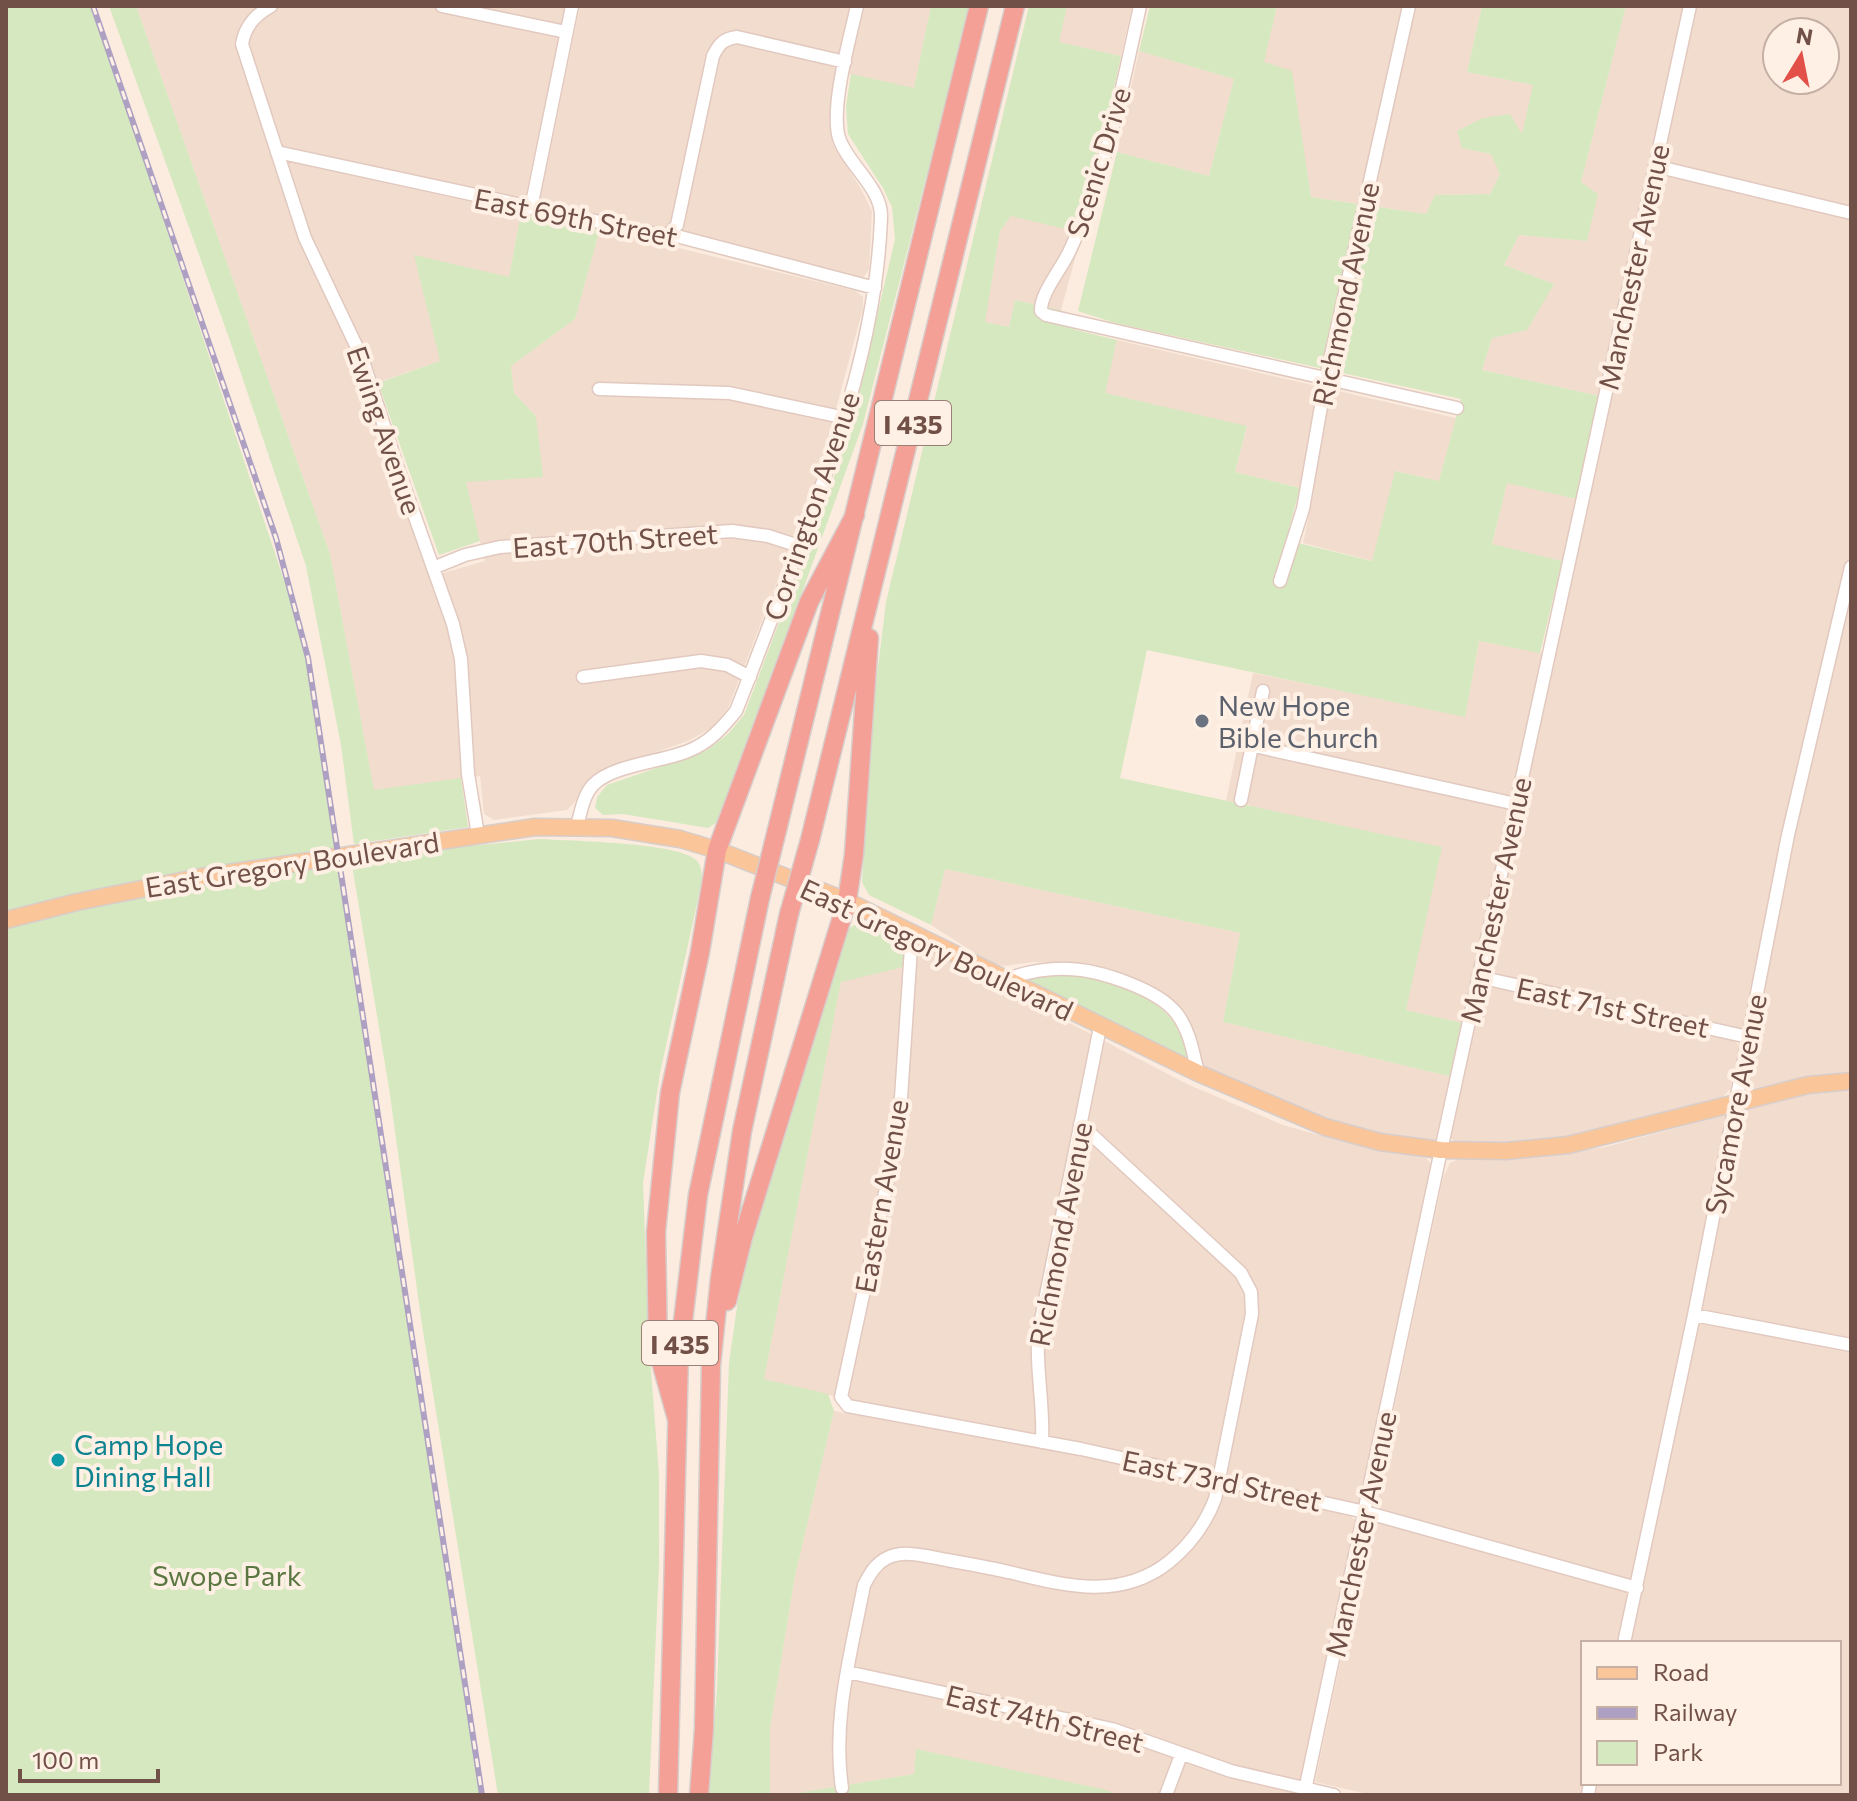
<svg xmlns="http://www.w3.org/2000/svg" width="1857" height="1801" font-family="Commissioner,sans-serif">
<style>
.residential{fill:#f2dcce;fill-rule:evenodd}
.green{fill:#d6e8bf}
.lines{fill:none;stroke-linecap:round;stroke-linejoin:round}
.minor-casing{stroke:#e1c9bf;stroke-width:15}
.major-casing{stroke:#d7cecc;stroke-width:19}
.highway-casing{stroke:#d7cecc;stroke-width:21}
.minor{stroke:#fff;stroke-width:12}
.major{stroke:#f9c599;stroke-width:16}
.highway{stroke:#f4a097;stroke-width:18}
.rail-casing{stroke:#ada0c3;stroke-width:6}
.rail{stroke:#fff0e5;stroke-width:3;stroke-dasharray:9;stroke-linecap:butt}
.highway-bridge-casing{stroke:#d7cecc;stroke-width:21;stroke-linecap:butt}
.highway-bridge{stroke:#f4a097;stroke-width:18}
.worship-dot{fill:#6b7280;stroke:#fff0e5;stroke-width:3}
.culture-dot{fill:#0f9aa8;stroke:#fff0e5;stroke-width:3}
.labels{text-anchor:middle;dominant-baseline:central;stroke-width:8;stroke-linejoin:round;paint-order:stroke}
.shield{fill:#fff0e5;stroke:#9c8077;stroke-width:2}
.shield-label{font-size:26px;font-weight:bold;fill:#715048}
.street-label{font-size:28px;fill:#715048;stroke:#fff0e5}
.worship-label{font-size:28px;fill:#5b616d;stroke:#fff0e5;text-anchor:start}
.culture-label{font-size:28px;fill:#0d838f;stroke:#fff0e5;text-anchor:start}
.park-label{font-size:28px;fill:#5a7741;stroke:#fff0e5}
</style>
<rect width="100%" height="100%" fill="#fbecdf"/>
<path class="residential" d="M136 6H565L525 199 283 146 289 162 521 213 509 277 440 361 365 387 429 577 485 561 465 482 536 416 514 393 511 366 575 319 600 229 856 291 863 297V308L818 476 728 708 713 727 688 741 604 770 589 780 574 803 567 810 494 820 484 814 480 776 374 791 330 554Z
M580 6H931L914 89 835 71 829 122 833 144 861 189 872 211 869 269 863 278 540 201Z
M1067 6H1132L1121 56 1058 42Z
M1277 6H1404L1360 204 1311 197 1305 161 1263 62Z
M1414 6H1482L1467 72 1534 85 1522 135 1462 148 1492 154 1500 174 1490 194 1435 195 1426 214 1367 205Z
M1626 6H1683L1599 396 1482 370 1492 338 1554 284 1504 265 1519 235 1587 241 1581 182Z
M1696 6H1851V1074L1821 1076 1755 1088 1745 1085 1752 1031 1474 974 1462 1023 1406 1010 1250 805 1226 801 1253 673 1465 716 1479 641 1554 655 1658 182 1672 175 1671 164 1664 158V152ZM1777 32H1825V80H1777Z
M1139 51 1234 79 1209 176 1117 152Z
M1011 215 1082 233 1061 310 1015 300 1009 327 984 322 1000 231Z
M1117 340 1456 418 1439 481 1396 471 1373 561 1303 543 1314 491 1235 472 1247 427 1104 393Z
M1507 482 1577 499 1562 561 1492 545Z
M945 869 1240 933 1223 1022 1452 1077 1435 1141 1376 1132 1327 1119 1203 1067 1192 1030 1176 1002 1145 982 1073 964 1034 962 1003 966 986 960 931 925Z
M925 948 1187 1084 1283 1125 1333 1139 1426 1158 1431 1164V1172L1362 1503 1356 1505 1209 1472 854 1401 764 1379 841 981 917 964 920 951Z
M1487 986 1732 1038 1739 1045V1049L1730 1089 1721 1099 1580 1137 1504 1145 1457 1144 1451 1138V1127L1482 990Z
M1851 1089V1795H1372L1315 1782 1443 1178 1450 1163 1461 1158 1537 1157 1605 1147 1808 1093ZM1583 1643H1839V1783H1583Z
M834 1411 1081 1456 1350 1516 1356 1521 1297 1795H1119L916 1749 914 1774 785 1795H770V1728L795 1576Z"/>
<path class="green" d="M6 6H92L304 640 482 1795H6Z
M109 6H136L330 554 374 790 461 778 468 827 354 844 341 745 306 566 228 335Z
M931 6H970L863 424 725 805 716 823 708 828 623 814 603 815 595 808 597 797 607 785 706 751 728 734 744 715 839 464 857 402 895 239 892 207 883 188 848 134 846 106 851 74 914 88Z
M1029 6H1067L1059 42 1121 56 1082 233 1011 216 1000 231 985 322 1009 327 1015 300 1061 310 1076 330 1117 340 1105 393 1247 426 1235 472 1300 488 1286 540 1372 561 1395 471 1439 481 1461 399 1115 323 1078 311 1117 152 1209 176 1234 79 1139 51 1150 6H1277L1264 62 1292 71 1311 197 1426 214 1435 195 1490 194 1500 174 1491 154 1462 148 1457 131 1483 118 1510 114 1522 134 1533 85 1467 72 1482 6H1626L1581 182 1598 194 1587 241 1519 235 1504 265 1554 284 1527 330 1492 338 1482 370 1599 396 1577 499 1507 483 1492 544 1562 561 1540 653 1479 641 1465 717 1147 650 1120 778 1442 847 1406 1010 1462 1023 1452 1077 1223 1022 1240 933 945 869 931 925 869 895 862 882 873 709 886 602Z
M521 213 600 229 575 319 511 366 514 393 536 416 543 477 466 482 480 541 439 555 378 383 440 361 414 255 509 277Z
M539 839C568 841 681 842 697 861 703 868 702 877 701 885L660 1073 643 1183 649 1345 659 1475V1564L649 1795H498L422 1325 389 1088 352 865 431 850Z
M858 923 872 924 905 939 903 967 841 982 764 1379 828 1394 834 1411 795 1576 770 1728V1795H708L717 1690 729 1363 737 1307 755 1219 846 930Z
M1058 973C1112 977 1179 998 1189 1058L1184 1061 1024 979Z
M916 1749 1106 1790 1119 1795H785L914 1774Z"/>
<g class="lines">
<g class="minor-casing">
<path id="minor" d="M271 6C255 15 245 26 242 44L305 238 362 358 398 469 453 624 461 659 468 774 478 835
M442 6 566 32
M1140 6C1122 88 1106 173 1070 250 1063 267 1040 293 1041 311L1046 315 1457 408
M277 152 660 235 669 234 875 288
M1655 166 1851 213
M531 208 572 6
M669 234 677 225 713 56C719 44 723 39 737 37L845 62
M599 389 729 393 846 418
M433 568 465 555 500 547 732 531 768 536 799 546
M1280 581 1303 509 1326 378 1409 6
M583 677 701 661 727 665 750 677
M1236 742 1516 804
M1241 800 1263 691
M577 826C581 812 583 796 593 785 612 765 662 762 688 751 709 743 722 728 736 711 757 658 777 605 797 552 838 445 877 333 881 217 882 188 848 165 839 138 830 107 850 38 857 6
M912 933 899 1128 841 1397 848 1406 1081 1449 1365 1512 1637 1588
M1479 977 1748 1037
M1007 979C1027 972 1047 968 1069 969 1099 970 1158 989 1177 1014 1190 1031 1193 1053 1198 1073
M1694 1315 1851 1345
M1042 1442C1044 1406 1036 1371 1038 1335L1100 1027
M1624 1643 1694 1315 1788 835 1851 567
M847 1672 1112 1729 1231 1771 1334 1795
M842 1788C832 1719 851 1653 864 1585 870 1574 875 1564 887 1558 905 1549 928 1557 947 1560 969 1564 991 1568 1013 1573 1067 1586 1121 1600 1169 1562 1191 1544 1205 1525 1215 1499L1252 1314 1251 1292 1241 1273 1080 1124
M1166 1795 1181 1755
M1304 1795 1441 1150 1690 6
M1588 1795 1590 1783"/>
</g>
<g class="major-casing">
<path id="major" d="M6 920 77 902 201 877 535 827 612 828 680 839 717 850 847 901 1198 1073 1325 1127 1380 1142 1441 1150 1506 1151 1568 1145 1808 1085 1851 1081"/>
</g>
<g class="highway-casing">
<path id="highway" d="M777 830 979 6
M810 840 1015 6
M727 1301 743 1237 847 901 854 854 869 638
M677 1419 658 1351 656 1232 670 1093 700 952 717 850 809 602 855 515
M668 1795 679 1355 698 1195 760 898
M699 1795 704 1729 711 1365 720 1278 742 1131 789 914"/>
</g>
<use href="#minor" class="minor"/>
<use href="#major" class="major"/>
<use href="#highway" class="highway"/>
<g class="rail-casing">
<path id="rail" d="M93 6 276 538 308 658 482 1795"/>
</g>
<use href="#rail" class="rail"/>
<g class="highway-bridge-casing">
<path id="highway-bridge" d="M760 898 777 830
M789 914 810 840"/>
</g>
<use href="#highway-bridge" class="highway-bridge"/>
</g>
<circle class="worship-dot" cx="1202" cy="721" r="8"/>
<circle class="culture-dot" cx="58" cy="1460" r="8"/>
<g class="labels">
<g class="shield">
<rect x="875" y="401" width="76" height="44" rx="6"/>
<rect x="642" y="1321" width="76" height="44" rx="6"/>
</g>
<g class="shield-label">
<text x="913" y="423">I 435</text>
<text x="680" y="1343">I 435</text>
</g>
<g class="street-label">
<text transform="translate(1098 162) rotate(-73)">Scenic Drive</text>
<text transform="translate(576 217) rotate(11)">East 69th Street</text>
<text transform="translate(1633 267) rotate(-78)">Manchester Avenue</text>
<text transform="translate(1345 294) rotate(-78)">Richmond Avenue</text>
<text transform="translate(385 430) rotate(71)">Ewing Avenue</text>
<text transform="translate(811 506) rotate(-71)">Corrington Avenue</text>
<text transform="translate(615 540) rotate(-4)">East 70th Street</text>
<text transform="translate(292 864) rotate(-9)">East Gregory Boulevard</text>
<text transform="translate(1495 900) rotate(-78)">Manchester Avenue</text>
<text transform="translate(937 949) rotate(25)">East Gregory Boulevard</text>
<text transform="translate(1613 1007) rotate(12)">East 71st Street</text>
<text transform="translate(1735 1104) rotate(-79)">Sycamore Avenue</text>
<text transform="translate(881 1196) rotate(-80)">Eastern Avenue</text>
<text transform="translate(1060 1234) rotate(-79)">Richmond Avenue</text>
<text transform="translate(1222 1480) rotate(12)">East 73rd Street</text>
<text transform="translate(1360 1534) rotate(-78)">Manchester Avenue</text>
<text transform="translate(1045 1718) rotate(14)">East 74th Street</text>
</g>
<g class="worship-label">
<text x="1218" y="705">New Hope<tspan x="1218" dy="32">Bible Church</tspan></text>
</g>
<g class="culture-label">
<text x="74" y="1444">Camp Hope<tspan x="74" dy="32">Dining Hall</tspan></text>
</g>
<g class="park-label">
<text x="227" y="1575">Swope Park</text>
</g>
</g>
<rect width="1857" height="1801" fill="none" stroke="#715048" stroke-width="16"/>
<rect x="1581" y="1641" width="260" height="144" fill="#fff0e5" stroke="#c6b0a6" stroke-width="2"/>
<rect x="1597" y="1667" width="40" height="12" fill="#f9c599" stroke="#c6b0a6" stroke-width="2"/>
<text x="1653" y="1681" font-size="24" fill="#715048">Road</text>
<rect x="1597" y="1707" width="40" height="12" fill="#ada0c3" stroke="#c6b0a6" stroke-width="2"/>
<text x="1653" y="1721" font-size="24" fill="#715048">Railway</text>
<rect x="1597" y="1741" width="40" height="24" fill="#d6e8bf" stroke="#c6b0a6" stroke-width="2"/>
<text x="1653" y="1761" font-size="24" fill="#715048">Park</text>
<g transform="translate(1801 56) rotate(10)"><circle r="38" fill="#fff0e5" stroke="#c6b0a6" stroke-width="2"/>
<path d="M0-6L14 30L0 20L-14 30Z" fill="#e35047"/>
<text y="-12" font-size="22" font-weight="bold" text-anchor="middle" fill="#715048">N</text>
</g>
<path d="M20 1769v12h138v-12" fill="none" stroke="#715048" stroke-width="4"/>
<text x="32" y="1769" font-size="24" fill="#715048" stroke="#fff0e5" stroke-width="6" paint-order="stroke">100 m</text>
</svg>
